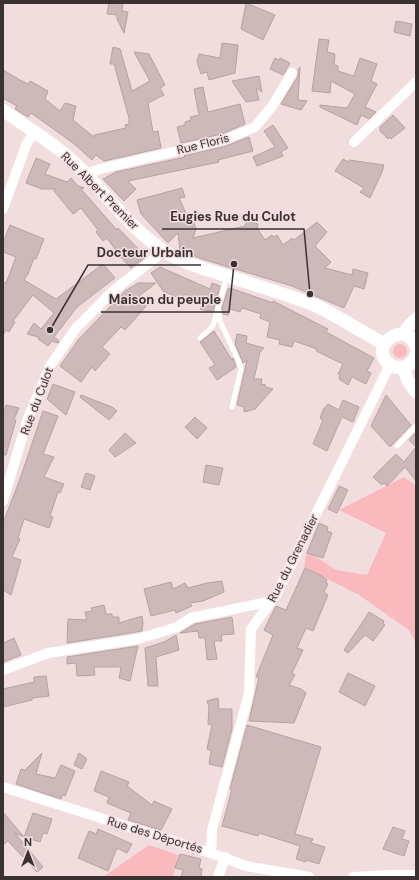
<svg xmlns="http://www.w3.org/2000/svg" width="419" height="880" font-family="'DM Sans',sans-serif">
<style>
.green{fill:#f9b9bd}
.building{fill:#ceb9ba;stroke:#b6a2a3}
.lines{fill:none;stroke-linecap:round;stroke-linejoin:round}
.service{stroke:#fff;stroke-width:5}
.minor{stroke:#fff;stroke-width:10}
.tertiary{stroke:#fff;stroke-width:13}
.labels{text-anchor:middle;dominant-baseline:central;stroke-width:3;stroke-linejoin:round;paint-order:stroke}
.street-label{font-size:12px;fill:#3a3232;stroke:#f2ddde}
.leader{fill:none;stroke:#3a3232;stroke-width:1.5}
.callout-dot{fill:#3a3232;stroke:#f2ddde;stroke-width:1.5}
.callout-label{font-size:13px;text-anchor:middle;font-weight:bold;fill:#3a3232;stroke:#f2ddde;stroke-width:3;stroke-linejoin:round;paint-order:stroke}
</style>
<rect width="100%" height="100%" fill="#f2ddde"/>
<path class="green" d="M393 351a7 7 0 1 1 14 0a7 7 0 1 1-14 0Z
M404 477 416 486V644L409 630 359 595 304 567 307 551 336 570 367 575 386 533 339 510Z
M149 845 178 855 173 877H103Z"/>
<path class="building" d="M109 3H123L122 11 128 12 124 33 117 19V15L107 14Z
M246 3 275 15 263 40 241 29Z
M396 21 412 24 410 36 394 32Z
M319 39 329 40 327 52 335 54 334 65 338 66V71L354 76 360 58 377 64 371 81 377 84 365 107 376 112 369 119 361 115 357 125 320 107V105L347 108 355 94 331 81 330 93 312 91Z
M222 43 238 45 235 73 209 80 207 72 201 74 197 62 199 54 220 58Z
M113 47 120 49 132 91 150 81 134 52 149 54 165 85 160 88 164 95 148 103 153 132 158 131 161 148 104 161 96 155 92 160 73 143 31 113 28 117 15 109 17 106 3 98V70L20 80 28 84 30 81 48 91 45 99 60 111 65 103 76 106 73 120 94 137V135L126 128 125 125 129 124V118L114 64H110Z
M275 58 279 60 280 58 290 63 283 75 270 69Z
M300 67 298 100 307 101 301 110 281 104 298 76V70Z
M259 76 262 92 256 88 259 100 246 102 232 81Z
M203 87 208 112 240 104 245 124 222 134 181 143 177 127 185 125V122L191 120 190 117 199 115 194 89Z
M393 115 405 128 391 139 389 137 388 139 380 131V127Z
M273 125 288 148 281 152 283 156 257 166 253 157 275 147 264 131Z
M249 137 253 151 218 160 219 162 128 181 136 189 124 201 103 179 116 172 185 157 184 156 226 146Z
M36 158 50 164 45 174 67 182 71 178 78 186 84 188 81 189 117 230 118 228 146 257 131 268 120 256 107 238 103 241 96 232 98 230 81 208 73 214 54 191 55 189H42L26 183Z
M343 159 348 162 349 160 384 165 382 172 370 198 360 192 364 188 335 171Z
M182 188 185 197 179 198 191 224 194 223 196 229 193 238 245 226 247 221 258 224 257 228 265 240 272 235 274 237 277 235 283 245 292 238 294 240 317 222 327 232 315 246 331 262 325 268 352 275 353 269 368 273 364 289 354 286 344 308 292 286 202 259 180 250 178 233 168 243 141 214 137 200Z
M10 225 44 239 36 259 34 258 28 274 24 280 56 299 103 264 115 278 77 307 54 337 59 341 58 343 52 341 48 346 38 339 39 337 27 334 34 323 41 329 54 313 33 295 13 321 15 322 9 332 6 330 3 335V282L6 283 16 257 3 252V243Z
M160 267 210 289 212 283 220 286 213 312 200 309 204 303 185 294 181 299 163 291 151 273Z
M138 283H156L139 296 148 304 125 330 121 327 102 347 110 354 95 371 92 367 81 382 60 366 79 339 125 291Z
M230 288 273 303V301L328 329 326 332 374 358 367 371 371 373 366 384 352 377 348 385 339 379 340 375 338 374 343 364 316 351 317 349 294 341 292 347 279 344 280 340 267 337 270 322 260 318 261 314 242 308 240 312 230 309 228 315 223 314 222 308 228 289Z
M214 331 232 360 233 358 236 367 217 380 209 368 215 365 200 342Z
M237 334 247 336 246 343 264 348 260 352 254 379H262L261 384 266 385 265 387 273 389 255 409 244 412V407L237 405 247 360 243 363 235 344Z
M53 384 75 392 66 415 47 399Z
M81 395 112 407 117 411 109 420 80 397Z
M386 395 411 425 390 447 371 426Z
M343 400 359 407 353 422 342 417 327 451 313 444 323 420 320 418 324 408H325L328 404 339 410Z
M6 405 19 408 14 419 16 420 6 455H3V409H5Z
M43 411 58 416 43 454 54 457 44 477 64 484 60 493 58 492 50 516 53 517 49 528 24 519 18 538 20 539 12 557 21 560 11 595 3 590V523L20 479Z
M195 417 207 428 197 439 185 427Z
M416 432V481L405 467 387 486 384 483 382 485 373 477 396 454 404 462 416 447 409 440Z
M125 433 136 443 115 457 109 450Z
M206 465 223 468 219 485 203 482Z
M86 473 95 476 90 490 81 487Z
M339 486 348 490 337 513 328 509Z
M319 523 328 527 327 531 332 533 323 558 307 553Z
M305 568 322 576 327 580 326 583 328 584 324 592 328 595 313 631 306 628 297 648 303 650 292 673 295 675 289 685 301 689 306 693 294 723 249 721 259 677H256L273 635 264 630 276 606 286 610Z
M222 581 224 592 203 601 190 603 192 606 176 613 175 610 151 616 144 589 171 582 173 589 185 583 188 588 207 583Z
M104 605 106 614H112V617H119V623L142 616 143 623 142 631 67 643 68 619 87 620 85 612 92 611 91 608Z
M369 612 384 621 383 624 385 625 373 641 365 635 348 653 344 650Z
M232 617 234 634 221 635 222 641H214L217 659 207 660 205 638H199L198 631 180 633 195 624Z
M176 635 179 650 156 657 158 686H148L145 648 164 642Z
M14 638 21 655 3 662V643Z
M138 646 130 681 119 678 121 667H94L95 675 77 676 76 663 67 664V657Z
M348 673 375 686 365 706 339 692Z
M46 676 49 696 32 698V700L3 707V689L34 682V677Z
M218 698 219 709H232V729L222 767 209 764 211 751 207 749 212 725 208 724 209 707 207 701Z
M247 725 321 747 295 834 313 839 311 843 325 847 319 864 306 860V862L296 859 300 846 259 833 258 836 222 826 232 789H230Z
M42 753 36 774 55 778 61 765 75 771 65 796 62 795 61 799 16 784 21 769 25 770Z
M79 753 87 759 82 769 74 765Z
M101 771 129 782 127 786 152 805 154 801 172 809 161 830 128 820 131 813 107 803 109 797 94 791Z
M3 812 24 837 15 833 43 867 37 872 8 841 3 845Z
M33 813 52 819 47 834 43 833 40 842 24 837Z
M393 827 405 831 402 839 409 841 404 856 383 849Z
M98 829 132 844 127 853 117 848 108 871 78 858 89 831 96 834Z
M180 854 201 859 199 868 202 869 201 877H181L183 870 175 868Z"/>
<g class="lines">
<path class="service" d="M227 277 218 308 220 321 239 362 241 369 232 407
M200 338 213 326 217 311
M397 446 416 426"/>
<path class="minor" d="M354 142 416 82
M86 174 100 169 224 140 255 127 273 105 292 73
M3 209 26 145 34 132
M3 501 27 421 50 366 76 328 113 291 164 251
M3 670 48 653 138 639 177 627 191 618 272 601
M3 787 211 853 246 866 309 877
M211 853 212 830 249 693 251 629 276 595 390 365
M218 877 225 857
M353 877 389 875H416"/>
<path class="tertiary" d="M3 110C29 129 57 145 80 168 109 197 134 233 169 254 190 266 214 272 237 279 262 287 287 295 312 304L325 310 384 344
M405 335 407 328 416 319
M416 347C405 316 365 349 391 365 395 368 401 368 406 366 411 364 414 360 416 355
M403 367 408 381 416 392"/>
</g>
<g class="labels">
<g class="street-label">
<text transform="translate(203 144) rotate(-14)">Rue Floris</text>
<text transform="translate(100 191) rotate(45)">Rue Albert Premier</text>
<text transform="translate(37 401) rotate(-69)">Rue du Culot</text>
<text transform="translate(293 558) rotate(-63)">Rue du Grenadier</text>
<text transform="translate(155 835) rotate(17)">Rue des Déportés</text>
</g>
</g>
<path class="leader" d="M310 294L304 229H162M50 330L88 265H201M234 264L229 312H101"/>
<g class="callout-dot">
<circle cx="310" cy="294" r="4"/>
<circle cx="50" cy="330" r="4"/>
<circle cx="234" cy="264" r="4"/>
</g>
<g class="callout-label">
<text x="233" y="221">Eugies Rue du Culot</text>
<text x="145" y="257">Docteur Urbain</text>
<text x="165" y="304">Maison du peuple</text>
</g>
<rect width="419" height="880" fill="none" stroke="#3a3232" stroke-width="8"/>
<g transform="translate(28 852)" stroke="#f2ddde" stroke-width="3" paint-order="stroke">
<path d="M0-3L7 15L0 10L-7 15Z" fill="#3a3232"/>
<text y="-6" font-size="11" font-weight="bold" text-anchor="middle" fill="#3a3232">N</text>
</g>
</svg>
